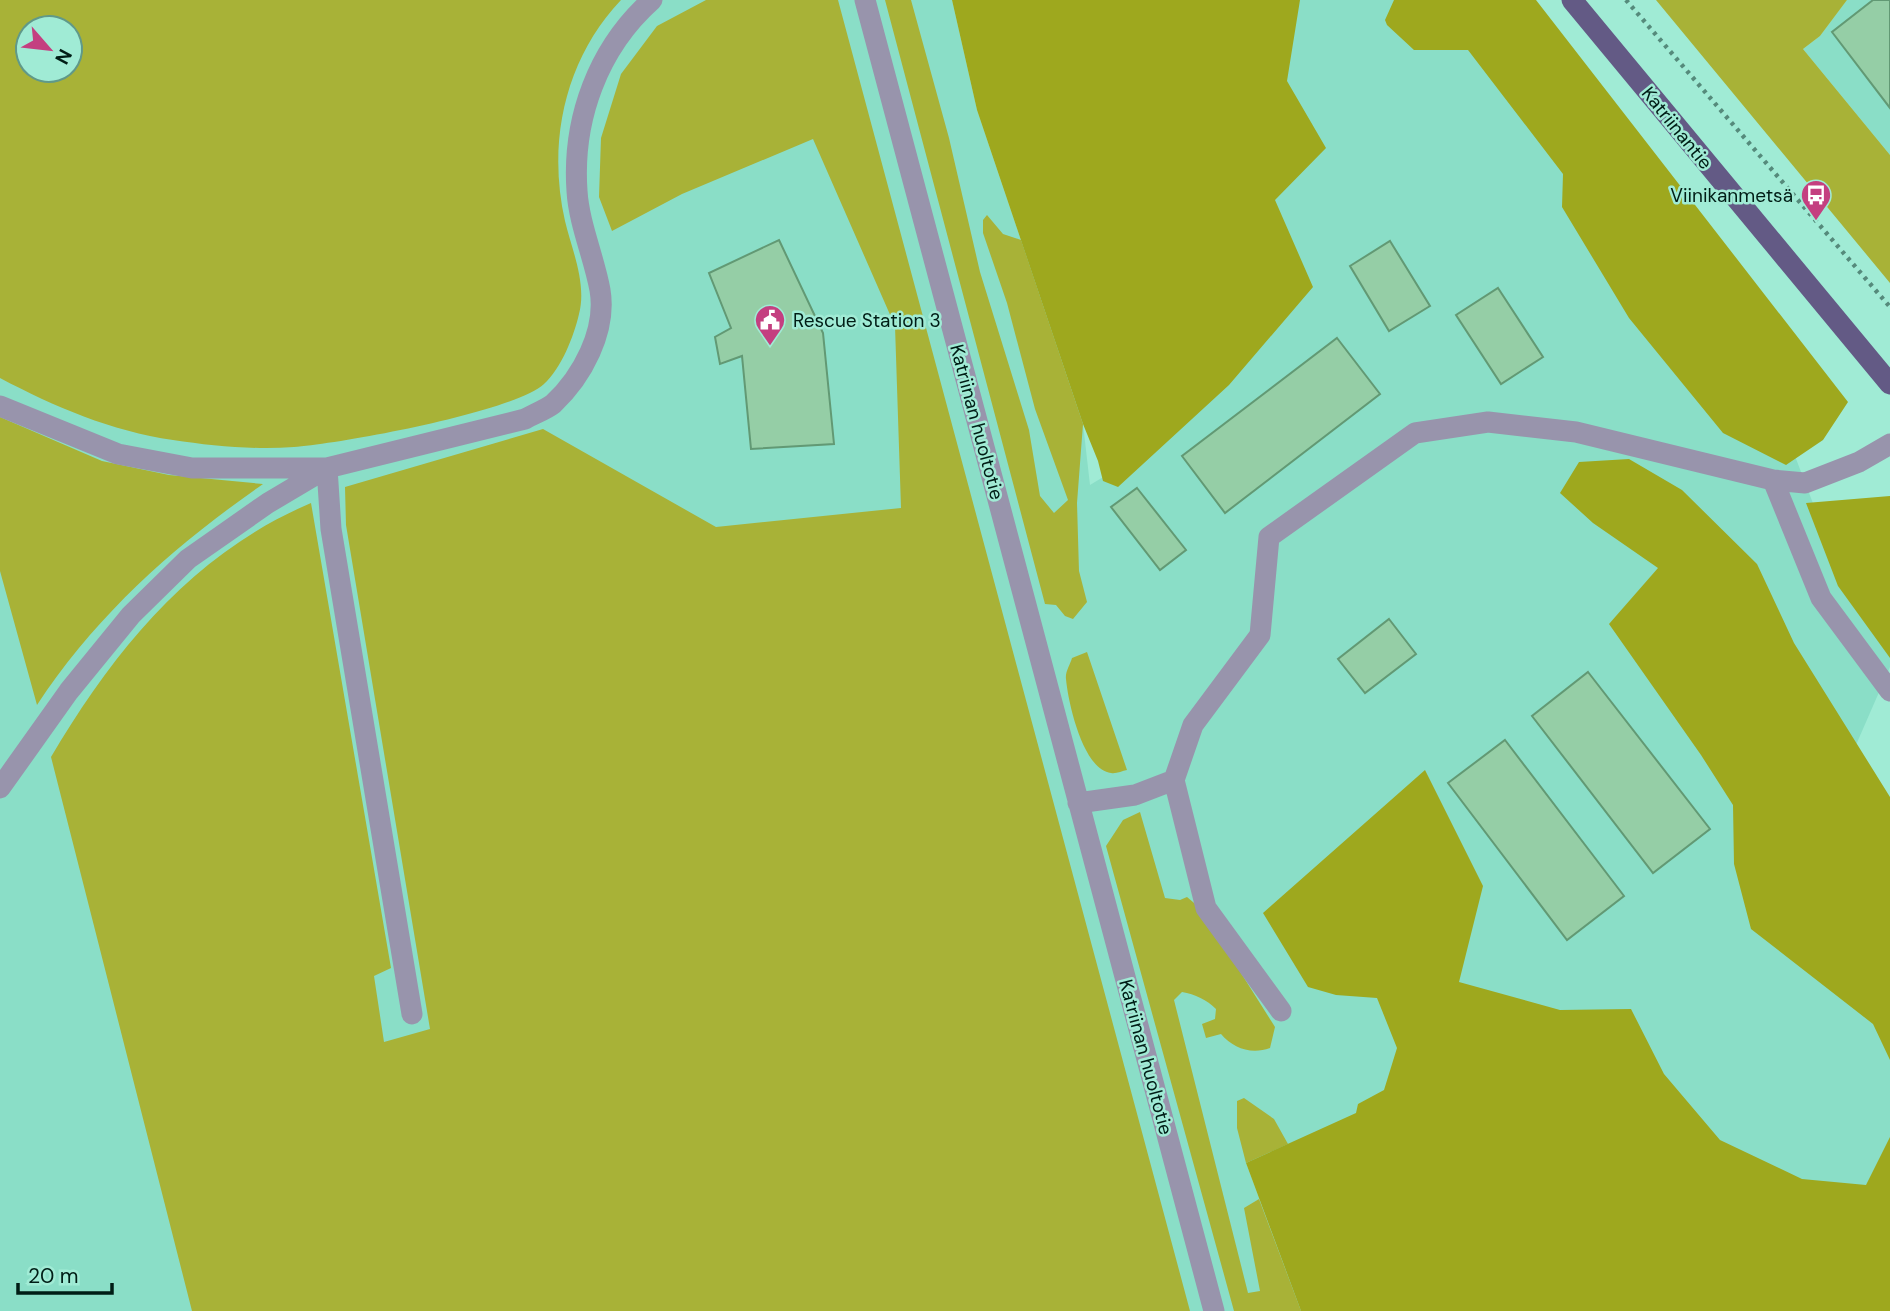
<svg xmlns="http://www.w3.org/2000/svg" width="1890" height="1311" font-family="'DM Sans',sans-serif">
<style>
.built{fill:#8adec7;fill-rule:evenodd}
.green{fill:#a8b237;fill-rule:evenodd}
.forest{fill:#9ea81e}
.building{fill:#95cea6;stroke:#629974;stroke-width:2}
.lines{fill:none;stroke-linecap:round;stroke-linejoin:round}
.path{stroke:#558a7b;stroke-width:4.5;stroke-dasharray:3.5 5;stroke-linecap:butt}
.minor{stroke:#9894ac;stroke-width:21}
.major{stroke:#635a85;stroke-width:21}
.labels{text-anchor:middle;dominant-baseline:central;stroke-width:5;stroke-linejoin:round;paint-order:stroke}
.street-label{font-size:19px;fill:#001d16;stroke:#a0ebd5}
.poi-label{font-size:19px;fill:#001d16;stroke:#a0ebd5;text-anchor:end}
</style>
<rect width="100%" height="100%" fill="#a0ebd5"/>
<path class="built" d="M0 0H952L977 110 1083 424 1090 485 1128 462 1260 185 1291 0H1446L1782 422 1843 582 1890 649V667L1808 855 1890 987V1251L1365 1141 1246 1163 1301 1311H0ZM28 28H70V70H28Z
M1847 0H1890V155L1803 49 1820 36Z"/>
<path class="green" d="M0 0H621C565 59 547 142 565 221 572 250 587 284 579 314 574 336 561 369 544 384 514 412 340 444 294 447 255 450 212 446 173 440 111 431 55 407 0 378ZM28 28H70V70H28Z
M706 0H838L1190 1311H192L51 757C115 649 193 553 311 503L391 968 374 976 384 1042 430 1029 346 525 345 487 543 429 716 527 901 508 895 326 813 139 682 194 612 231 599 197 601 138 621 74 657 26Z
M885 0H911L949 138 980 272 1029 430 1040 496 1054 513 1068 500 1035 409 1007 303 983 233V220L987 215 1003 234 1021 240 1083 424 1077 503 1079 571 1087 602 1073 619 1065 616 1056 605 1045 604Z
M1656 0H1847L1820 36 1803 49 1890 155V283Z
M0 417 102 461 169 475 263 484C174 546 97 614 37 705L0 571Z
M1087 652 1127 770C1122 771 1116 774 1111 773 1083 770 1068 702 1066 679 1065 672 1070 665 1072 658Z
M1140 812 1165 898 1180 900 1187 897 1200 908 1275 1027 1270 1048C1251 1055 1233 1048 1221 1034L1206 1038 1202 1024 1215 1019 1216 1009C1207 1000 1195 994 1182 992L1174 1000 1248 1293 1260 1291 1244 1208 1259 1199 1301 1311H1234L1106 846 1123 820Z
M1244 1098 1274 1119 1288 1144 1246 1163 1237 1128V1101Z"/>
<path class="forest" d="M952 0H1300L1287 81 1326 148 1275 200 1313 287 1229 385 1118 487 1103 481 1098 461 1083 424 977 110Z
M1394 0H1536L1848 402 1823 440 1786 465 1723 433 1629 318 1562 207 1563 174 1468 50H1414L1387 25 1385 20Z
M1629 459 1682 490 1757 564 1794 643 1890 797V1060L1873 1024 1751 929 1734 864 1733 805 1701 755 1609 624 1658 568 1593 523 1560 493 1579 462Z
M1890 496V658L1838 586 1806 503Z
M1425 770 1483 886 1459 982 1560 1010 1631 1009 1664 1074 1720 1140 1802 1179 1866 1185 1890 1137V1311H1301L1246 1163 1356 1113 1358 1104 1384 1090 1397 1048 1377 998 1336 995 1308 987 1263 913Z"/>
<path class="building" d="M1873 0H1890V108L1832 32Z
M779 240 823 333 834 444 751 449 742 356 720 364 715 337 731 328 709 273Z
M1390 241 1430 306 1389 331 1350 266Z
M1498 288 1543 357 1501 384 1456 315Z
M1337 338 1380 394 1225 513 1182 456Z
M1137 488 1186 550 1160 570 1111 507Z
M1389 619 1416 654 1365 693 1338 659Z
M1588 672 1710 829 1653 873 1532 716Z
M1505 740 1624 896 1567 940 1448 783Z"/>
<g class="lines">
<path class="path" d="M1626 0 1890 307"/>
<path class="minor" d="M865 0 1214 1311
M0 406 118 454 192 468H327L331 529 412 1014
M1773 480 1821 598 1890 691
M0 788 69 691 131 615 188 559 268 503 327 468 525 419C534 414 545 410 553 404 582 377 607 331 600 290 594 257 579 224 577 191 572 119 598 48 652 0
M1078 803 1135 795 1174 780
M1281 1011 1206 908 1174 780 1193 725 1260 635 1269 537 1415 433 1488 422 1576 432 1773 480 1805 483 1859 462 1890 444"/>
<path class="major" d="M1572 0 1890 384"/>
</g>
<defs>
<g id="bus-pin" transform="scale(1.575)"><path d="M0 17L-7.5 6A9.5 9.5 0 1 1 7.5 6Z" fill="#c43f80" stroke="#a0ebd5"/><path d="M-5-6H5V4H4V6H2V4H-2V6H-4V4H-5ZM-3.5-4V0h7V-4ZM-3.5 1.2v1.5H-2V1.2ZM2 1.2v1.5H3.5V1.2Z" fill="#fff"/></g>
<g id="civic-pin" transform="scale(1.575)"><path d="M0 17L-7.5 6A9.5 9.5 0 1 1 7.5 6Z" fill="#c43f80" stroke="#a0ebd5"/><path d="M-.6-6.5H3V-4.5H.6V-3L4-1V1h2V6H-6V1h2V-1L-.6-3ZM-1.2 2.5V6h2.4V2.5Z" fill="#fff"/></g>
</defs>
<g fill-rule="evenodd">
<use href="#bus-pin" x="1816" y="195"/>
<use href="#civic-pin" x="770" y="320"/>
</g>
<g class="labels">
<g class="street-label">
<text transform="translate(1677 128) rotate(51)">Katriinantie</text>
<text transform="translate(977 422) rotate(75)">Katriinan huoltotie</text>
<text transform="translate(1146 1057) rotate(75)">Katriinan huoltotie</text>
</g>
<g class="poi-label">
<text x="1793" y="195">Viinikanmetsä</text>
<text x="793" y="320" text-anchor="start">Rescue Station 3</text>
</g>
</g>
<g transform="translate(49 49) rotate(118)"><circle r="33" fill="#a0ebd5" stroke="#609989" stroke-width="2"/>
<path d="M0-5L12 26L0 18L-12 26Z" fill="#c43f80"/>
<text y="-10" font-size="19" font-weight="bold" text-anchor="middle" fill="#001d16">N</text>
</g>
<path d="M18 1283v10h94v-10" fill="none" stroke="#001d16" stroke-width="3.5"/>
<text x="28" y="1283" font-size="21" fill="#001d16" stroke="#a0ebd5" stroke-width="5" paint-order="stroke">20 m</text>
</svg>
